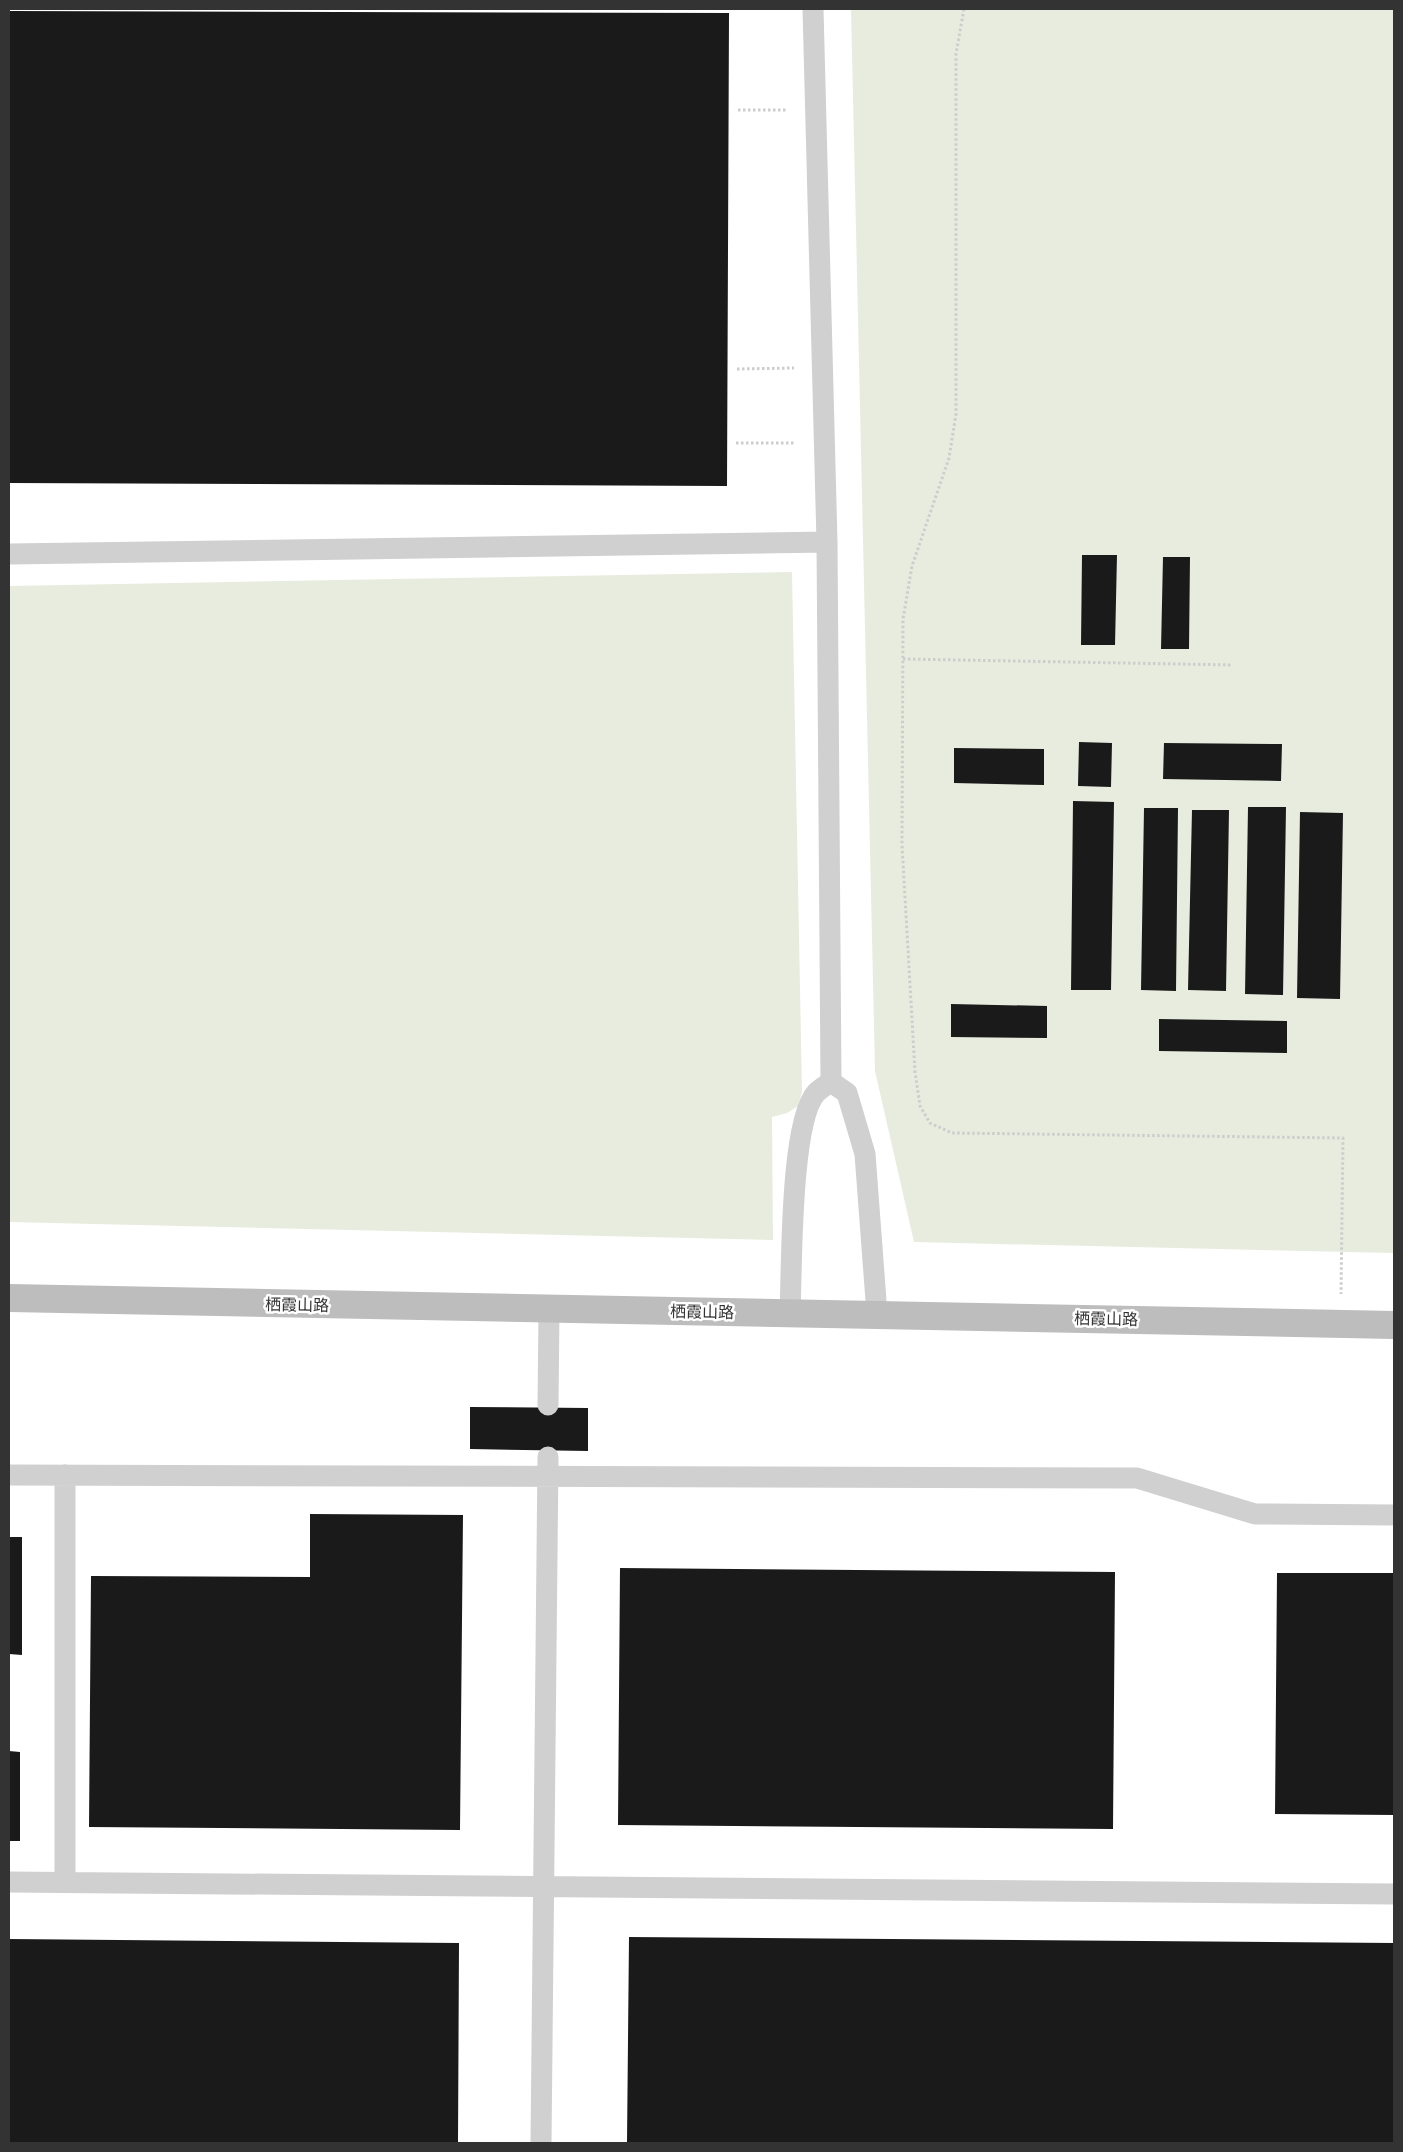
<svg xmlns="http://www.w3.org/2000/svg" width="1403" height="2152" font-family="Raleway,'Noto Sans SC',sans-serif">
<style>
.green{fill:#e8ecde}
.building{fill:#1a1a1a}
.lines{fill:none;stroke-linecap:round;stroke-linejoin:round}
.path{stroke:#cdcdcd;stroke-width:3;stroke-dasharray:2.5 2.5;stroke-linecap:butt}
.lane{stroke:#d0d0d0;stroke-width:21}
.secondary{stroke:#bdbdbd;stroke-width:28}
.labels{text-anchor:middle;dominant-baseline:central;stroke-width:5;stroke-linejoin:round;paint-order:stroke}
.street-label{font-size:16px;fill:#333;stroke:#fff}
</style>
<rect width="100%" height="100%" fill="#fff"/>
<path class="green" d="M851 9H1394V1253L914 1242 875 1071Z
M792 572 802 1092 798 1106 787 1113 772 1117 773 1240 9 1222V586Z"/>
<path class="building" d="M9 11 729 13 727 486 9 483Z
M1082 555H1117L1115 645H1081Z
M1163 557H1190L1189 649H1161Z
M1079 742 1112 743 1111 787 1078 786Z
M1164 743 1282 744 1281 781 1163 779Z
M954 748 1044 749V785L954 783Z
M1073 801 1114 802 1111 990H1071Z
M1248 807H1286L1283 995 1245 994Z
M1144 808H1178L1176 991 1141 990Z
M1192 810H1229L1226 991 1188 990Z
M1300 812 1343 813 1340 999 1297 998Z
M951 1004 1047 1006V1038L951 1037Z
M1159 1019 1287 1021V1053L1159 1051Z
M470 1407 588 1408V1451L470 1449Z
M310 1514 463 1515 460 1830 89 1827 91 1576 310 1577Z
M9 1537H22V1655L9 1654Z
M620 1568 1115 1572 1113 1829 618 1825Z
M1277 1573H1394V1815L1275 1814Z
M9 1751 20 1752V1841H9Z
M629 1937 1394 1943V2143H627Z
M9 1939 459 1943 458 2143H9Z"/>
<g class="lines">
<path class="path" d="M964 9 956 54V414L949 458 912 566 903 619 902 845 915 1072 920 1106 930 1123 952 1133 1343 1138 1341 1294
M738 110H787
M737 369 794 368
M736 443H795
M903 659 1233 665"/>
<path class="lane" d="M813 9 827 542 831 1082
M9 554 827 542
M790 1312C792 1269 790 1122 816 1093 820 1089 826 1085 831 1082L847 1093 865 1154 877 1314
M548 1405 549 1310
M9 1475 1137 1478 1255 1514 1394 1515
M65 1475V1882
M9 1882 1394 1894
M541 2143 548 1457"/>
<path class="secondary" d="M9 1298 1394 1325"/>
</g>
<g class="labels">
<g class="street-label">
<text transform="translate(297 1305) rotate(1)">栖霞山路</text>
<text transform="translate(702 1312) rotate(1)">栖霞山路</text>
<text transform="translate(1106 1319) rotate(1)">栖霞山路</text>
</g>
</g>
<rect width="1403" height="2152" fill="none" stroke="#333333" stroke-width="20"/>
</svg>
